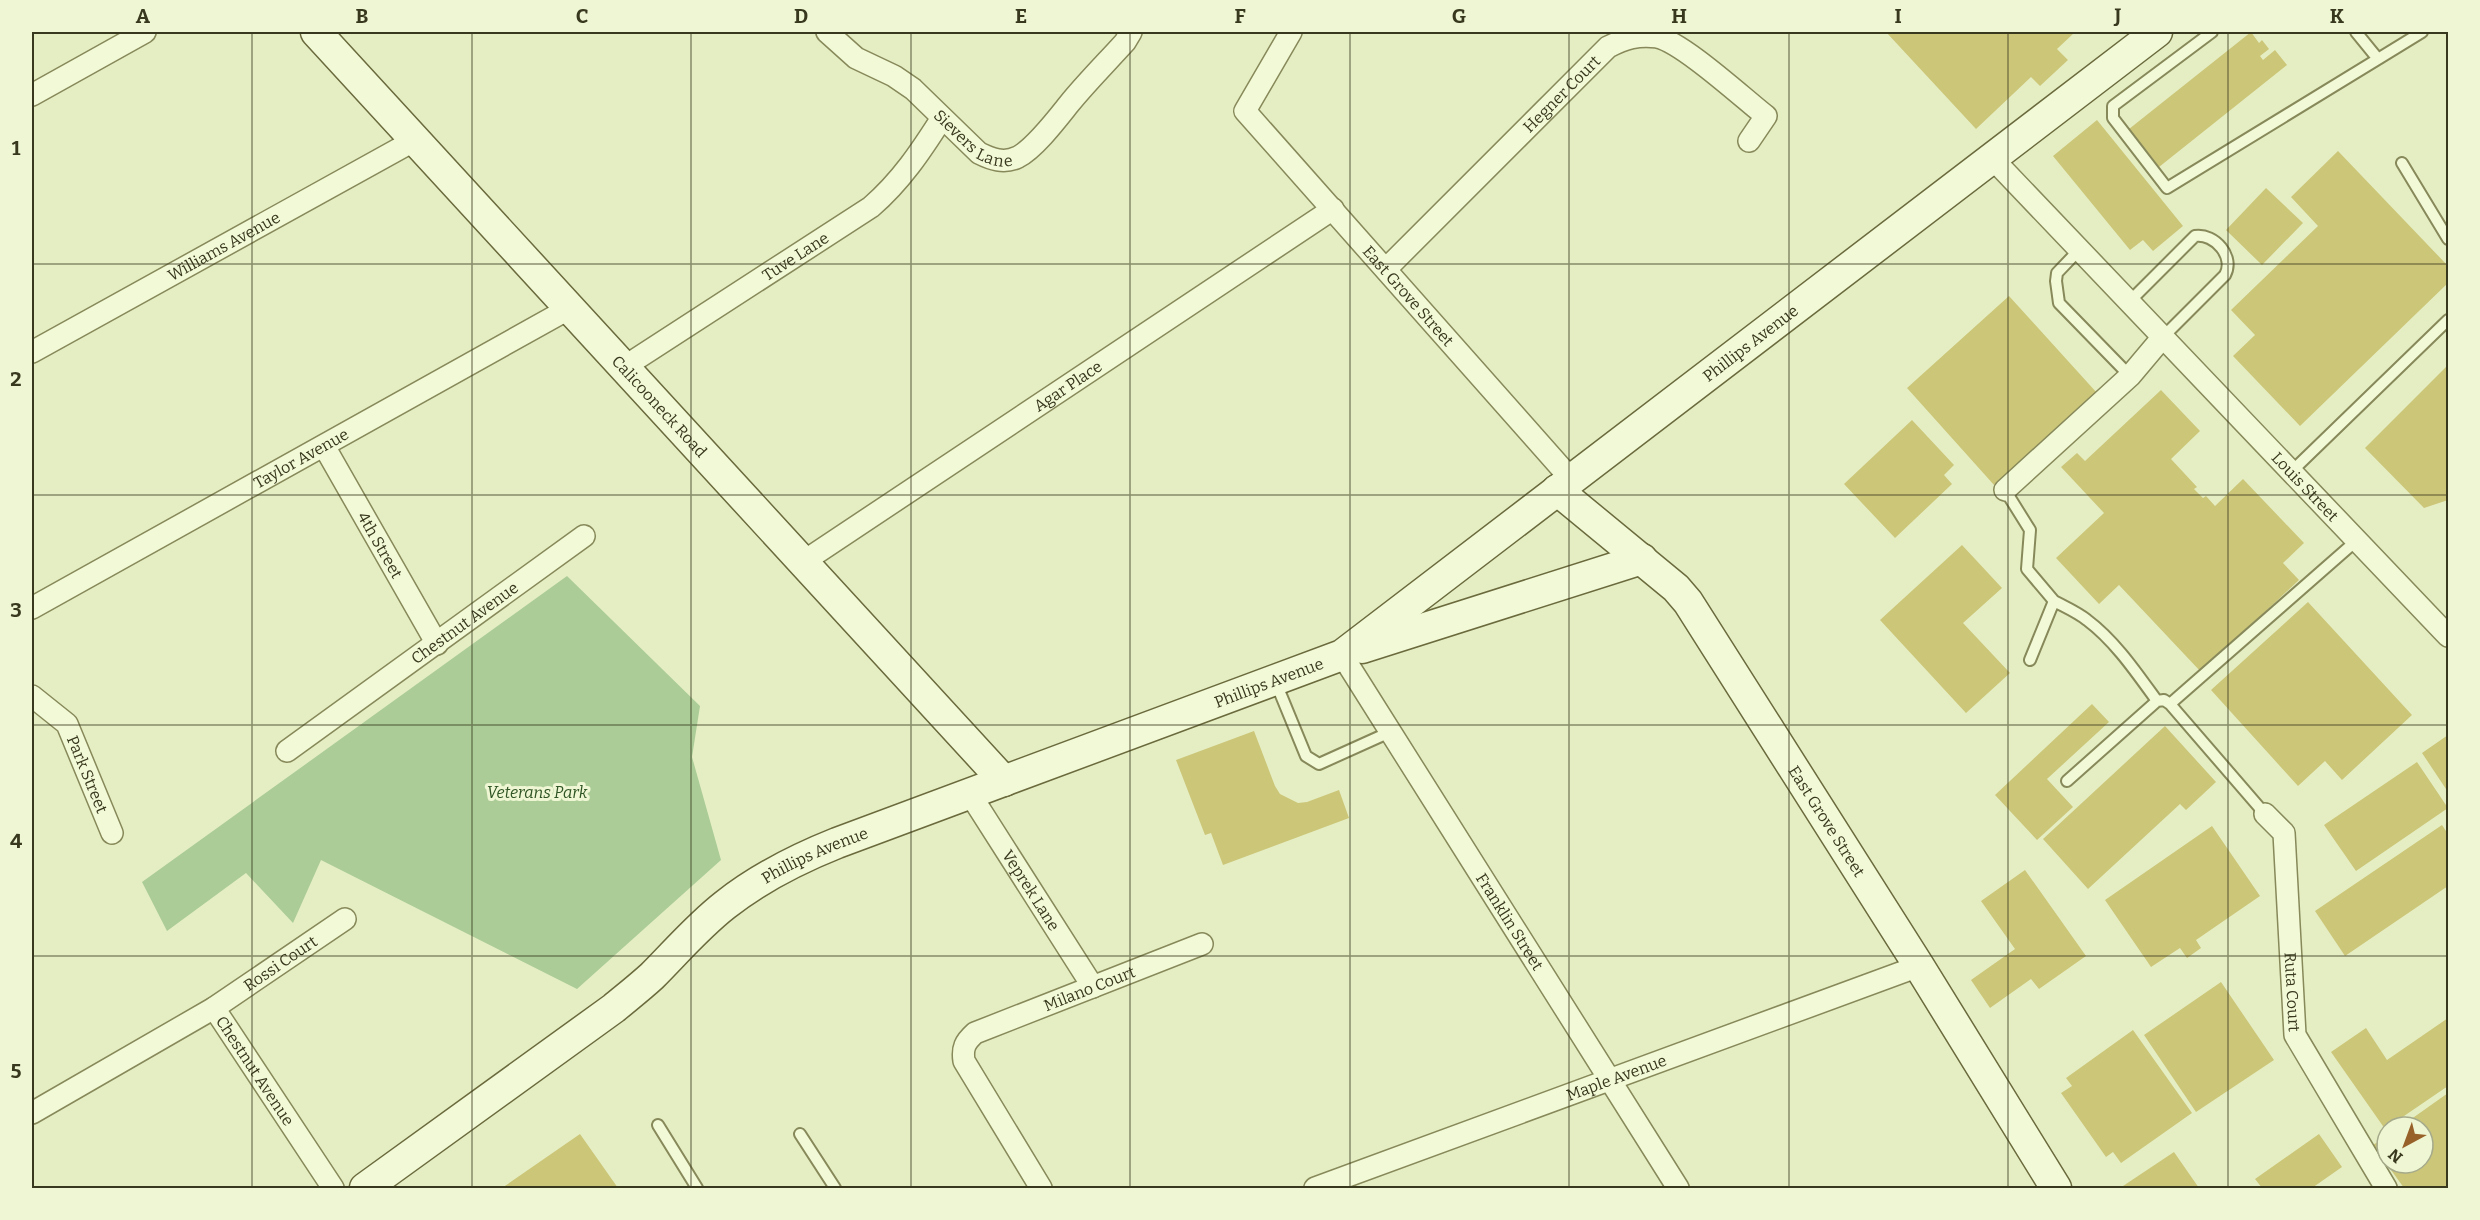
<svg xmlns="http://www.w3.org/2000/svg" width="2480" height="1220" font-family="Bitter,serif">
<style>
.green{fill:#abcc97}
.building{fill:#ccc679}
.lines{fill:none;stroke-linecap:round;stroke-linejoin:round}
.lane-casing{stroke:#87895a;stroke-width:14}
.street-casing{stroke:#87895a;stroke-width:24}
.secondary-casing{stroke:#6a6a3d;stroke-width:33}
.lane{stroke:#f2f9d6;stroke-width:10}
.street{stroke:#f2f9d6;stroke-width:21}
.secondary{stroke:#f2f9d6;stroke-width:30}
.grid{fill:none;stroke:#38381e;stroke-width:1.5;stroke-opacity:0.55}
.labels{text-anchor:middle;dominant-baseline:central;stroke-width:6;stroke-linejoin:round;paint-order:stroke}
.street-label{font-size:16px;fill:#38381e;stroke:#eef6d3}
.park-label{font-size:16px;font-style:italic;fill:#305524;stroke:#eef6d3}
.neatline{fill:none;stroke:#38381e;stroke-width:2}
.grid-label{font-size:20px;text-anchor:middle;font-weight:bold;fill:#38381e}
</style>
<rect width="100%" height="100%" fill="#e5eec3"/>
<path class="green" d="M567 576 700 706 692 757 721 860 577 989 321 860 293 923 246 873 167 931 142 882Z"/>
<path class="building" d="M1886 32H2073L2074 33 2057 49 2068 60 2040 86 2031 77 1976 129Z
M2251 32 2259 43 2262 40 2269 49 2260 56 2263 60 2275 50 2287 65 2159 167 2129 129Z
M2097 120 2183 226 2153 251 2143 240 2130 250 2053 156Z
M2338 151 2448 266V283L2300 426 2233 356 2255 335 2231 310 2318 226 2291 197Z
M2266 188 2303 223 2262 265 2226 230Z
M2009 296 2097 393 1994 485 1907 388Z
M2448 365V500L2424 508 2365 448Z
M2161 390 2200 431 2171 459 2197 487 2194 489 2203 498 2206 496 2215 506 2243 479 2304 543 2283 563 2299 580 2201 672 2119 585 2099 604 2056 558 2104 513 2061 467 2077 453 2085 461Z
M1912 420 1954 465 1944 475 1952 484 1895 538 1844 484Z
M1962 545 2002 588 1963 623 2010 673 1966 713 1880 620Z
M2308 602 2412 715 2342 780 2325 761 2298 786 2211 690Z
M2092 704 2109 722 2047 779 2073 807 2037 840 1995 795Z
M2165 726 2216 782 2186 810 2180 804 2088 889 2043 839Z
M1254 731 1275 786 1280 794 1298 803 1307 802 1339 790 1349 818 1223 865 1211 833 1205 835 1176 760Z
M2448 735V792L2422 753Z
M2417 762 2448 808 2356 871 2324 825Z
M2442 825 2448 834V886L2345 956 2315 911Z
M2212 826 2260 896 2196 940 2201 948 2187 958 2180 948 2151 967 2105 900Z
M2025 870 2086 956 2039 989 2031 979 1990 1008 1971 980 2015 949 1981 901Z
M2221 982 2274 1060 2196 1112 2144 1035Z
M2448 1018V1086L2385 1129 2331 1052 2366 1028 2387 1060Z
M2133 1030 2192 1113 2121 1163 2113 1152 2106 1157 2061 1093 2072 1086 2066 1078Z
M2448 1093V1188H2404L2373 1145 2387 1136V1163H2423V1127H2400Z
M580 1134 618 1188H502Z
M2319 1134 2342 1167 2312 1188H2262L2255 1179Z
M2174 1152 2199 1188H2120Z"/>
<g class="lines">
<g class="lane-casing">
<path id="lane" d="M2212 32 2113 106V118L2167 188 2378 59
M2356 32 2378 59 2422 32
M2402 163 2448 239
M2079 250 2057 273 2056 281 2059 303 2130 376
M2129 302 2195 236C2215 233 2235 257 2225 275L2162 338
M2291 472 2448 320
M2005 490 2030 530 2027 569 2054 601 2030 660
M2054 601C2065 607 2077 612 2087 620 2115 641 2136 672 2157 701
M1276 683 1306 756 1319 764 1390 732
M2170 704 2356 541
M2067 781 2157 701 2164 700 2170 704 2265 814
M658 1125 697 1188
M800 1134 835 1188"/>
</g>
<g class="street-casing">
<g id="street">
<path id="s1" d="M827 32 856 58 894 76 913 89 979 153C991 159 1004 164 1018 157 1035 148 1057 119 1069 104 1086 83 1106 63 1125 42L1131 32"/>
<path id="s2" d="M1291 32 1245 111 1571 479"/>
<path d="M32 95 145 32"/>
<path id="s3" d="M1992 158 2448 636"/>
<path id="s4" d="M1386 269 1608 47C1624 39 1638 34 1657 37 1682 42 1743 98 1766 116L1749 141"/>
<path id="s5" d="M32 352 415 140"/>
<path id="s6" d="M624 367 871 207C901 181 921 151 942 118"/>
<path id="s7" d="M324 446 437 644"/>
<path d="M2005 490 2130 376 2162 338"/>
<path id="s8" d="M803 562 1333 209"/>
<path id="s9" d="M32 608 570 308"/>
<path id="s10" d="M1342 655 1678 1188"/>
<path id="s11" d="M32 696 67 724 112 833"/>
<path id="s12" d="M287 751 584 536"/>
<path id="s13" d="M970 794 1093 987"/>
<path id="s14" d="M2265 814 2284 833 2295 1035 2386 1188"/>
<path id="s15" d="M214 1008 333 1188"/>
<path id="s16" d="M32 1113 214 1008 345 919"/>
<path id="s17" d="M1041 1188 964 1061C962 1048 965 1042 975 1033L1202 944"/>
<path id="s18" d="M1315 1188 1919 966"/>
</g>
</g>
<g class="secondary-casing">
<g id="secondary">
<path id="s19" d="M316 32 1004 781"/>
<path id="s20" d="M1557 490 1676 588 1688 602 1919 966 2056 1188"/>
<path d="M1362 648 1642 559"/>
<path id="s21" d="M365 1188 614 1008C626 998 640 987 652 976 676 952 698 926 725 905 759 878 797 859 837 843L1342 655 2157 32"/>
</g>
</g>
<use href="#lane" class="lane"/>
<use href="#street" class="street"/>
<use href="#secondary" class="secondary"/>
</g>
<path class="grid" d="M252 32V1188M472 32V1188M691 32V1188M911 32V1188M1130 32V1188M1350 32V1188M1569 32V1188M1789 32V1188M2008 32V1188M2228 32V1188M32 264H2448M32 495H2448M32 725H2448M32 956H2448"/>
<g class="labels">
<g class="street-label">
<text stroke="none"><textPath href="#s4" startOffset="248">Hegner Court</textPath></text>
<text stroke="none"><textPath href="#s1" startOffset="184">Sievers Lane</textPath></text>
<text stroke="none"><textPath href="#s5" startOffset="219">Williams Avenue</textPath></text>
<text stroke="none"><textPath href="#s6" startOffset="204">Tuve Lane</textPath></text>
<text stroke="none"><textPath href="#s2" startOffset="338">East Grove Street</textPath></text>
<text stroke="none"><textPath href="#s21" startOffset="1640">Phillips Avenue</textPath></text>
<text stroke="none"><textPath href="#s8" startOffset="318">Agar Place</textPath></text>
<text stroke="none"><textPath href="#s19" startOffset="508">Calicooneck Road</textPath></text>
<text stroke="none"><textPath href="#s9" startOffset="308">Taylor Avenue</textPath></text>
<text stroke="none"><textPath href="#s3" startOffset="454">Louis Street</textPath></text>
<text stroke="none"><textPath href="#s7" startOffset="114">4th Street</textPath></text>
<text stroke="none"><textPath href="#s12" startOffset="219">Chestnut Avenue</textPath></text>
<text stroke="none"><textPath href="#s21" startOffset="1048">Phillips Avenue</textPath></text>
<text stroke="none"><textPath href="#s11" startOffset="99">Park Street</textPath></text>
<text stroke="none"><textPath href="#s20" startOffset="432">East Grove Street</textPath></text>
<text stroke="none"><textPath href="#s21" startOffset="562">Phillips Avenue</textPath></text>
<text stroke="none"><textPath href="#s13" startOffset="114">Veprek Lane</textPath></text>
<text stroke="none"><textPath href="#s10" startOffset="315">Franklin Street</textPath></text>
<text stroke="none"><textPath href="#s16" startOffset="290">Rossi Court</textPath></text>
<text stroke="none"><textPath href="#s17" startOffset="303">Milano Court</textPath></text>
<text stroke="none"><textPath href="#s14" startOffset="186">Ruta Court</textPath></text>
<text stroke="none"><textPath href="#s15" startOffset="75">Chestnut Avenue</textPath></text>
<text stroke="none"><textPath href="#s18" startOffset="321">Maple Avenue</textPath></text>
</g>
<g class="park-label">
<text x="537" y="792">Veterans Park</text>
</g>
</g>
<rect width="2480" height="1220" fill="none" stroke="#eef6d3" stroke-width="66"/>
<g transform="translate(2405 1145) rotate(221)"><circle r="28" fill="#eef6d3" stroke="#a5aa8b" stroke-width="1.5"/>
<path d="M0-4.5L10 22L0 15L-10 22Z" fill="#986129"/>
<text y="-9" font-size="16" font-weight="bold" text-anchor="middle" fill="#38381e">N</text>
</g>
<rect x="33" y="33" width="2414" height="1154" class="neatline"/>
<g class="grid-label">
<text x="143" y="23">A</text>
<text x="362" y="23">B</text>
<text x="582" y="23">C</text>
<text x="801" y="23">D</text>
<text x="1021" y="23">E</text>
<text x="1240" y="23">F</text>
<text x="1459" y="23">G</text>
<text x="1679" y="23">H</text>
<text x="1898" y="23">I</text>
<text x="2118" y="23">J</text>
<text x="2337" y="23">K</text>
<text x="16" y="155">1</text>
<text x="16" y="386">2</text>
<text x="16" y="617">3</text>
<text x="16" y="848">4</text>
<text x="16" y="1078">5</text>
</g>
</svg>
